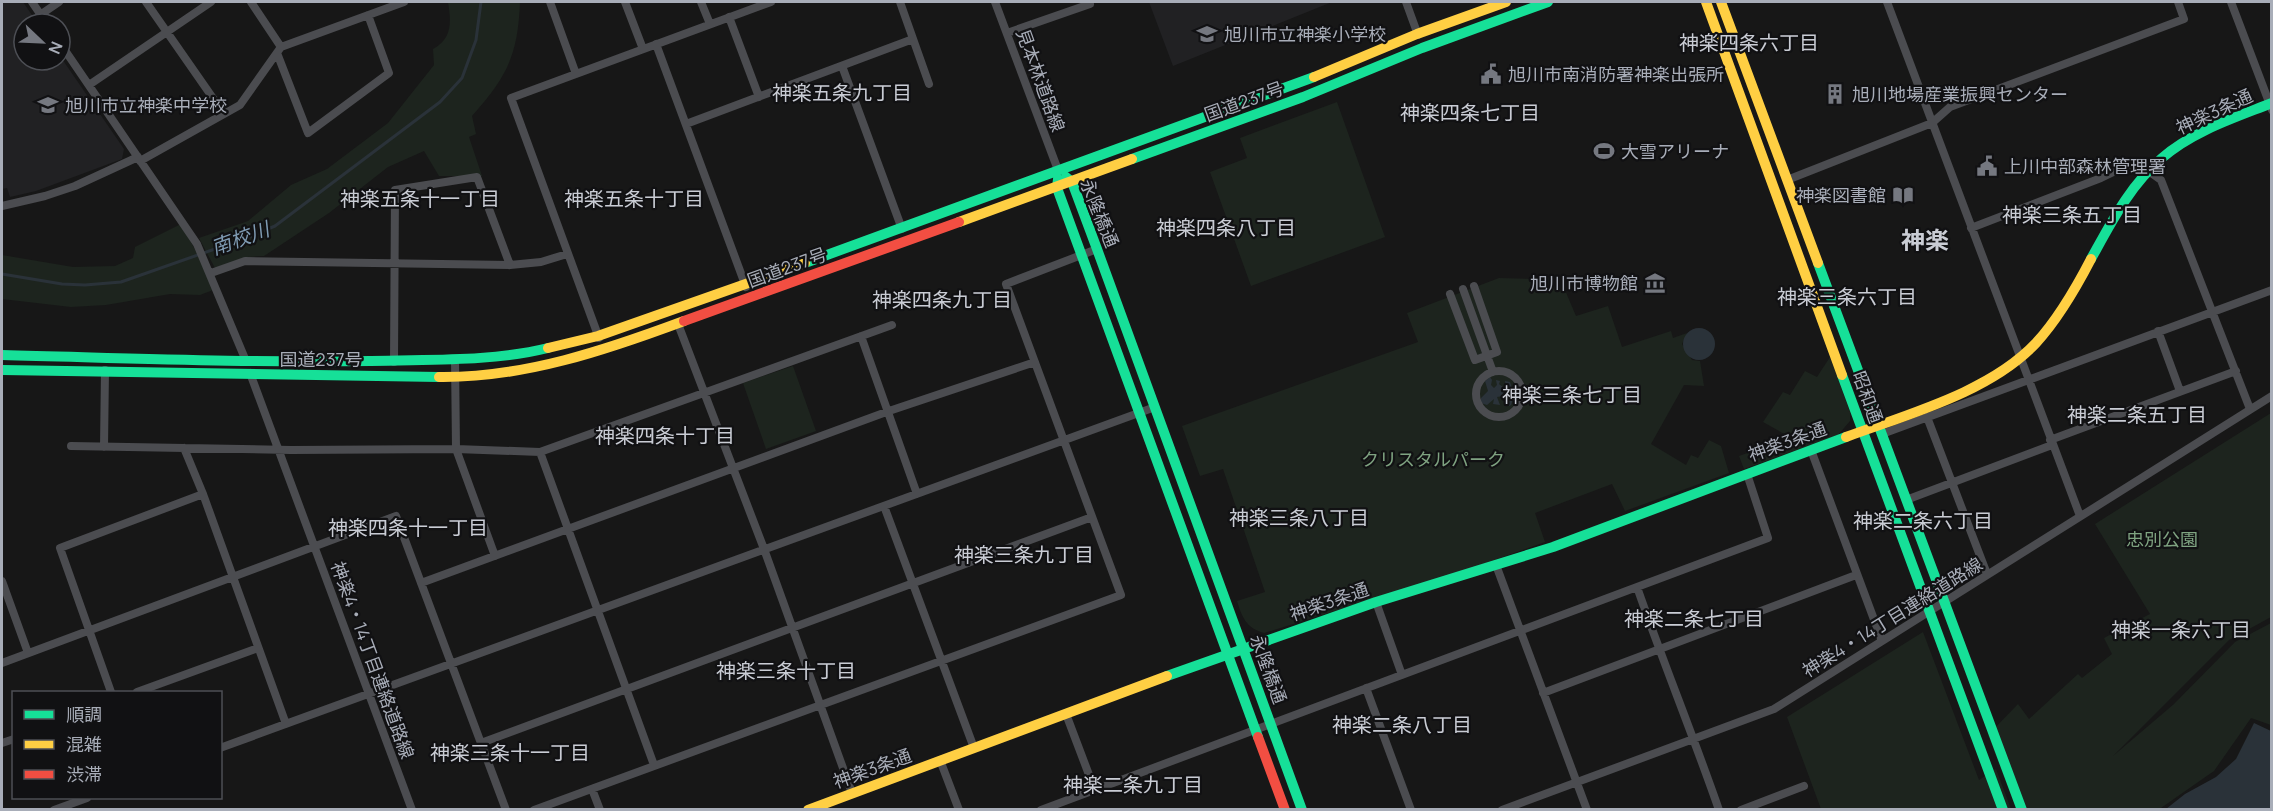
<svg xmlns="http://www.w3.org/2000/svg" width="2273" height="811" font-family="Manrope,'Noto Sans JP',sans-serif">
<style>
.built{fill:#212123}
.green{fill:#1d241e}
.water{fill:#2a3239}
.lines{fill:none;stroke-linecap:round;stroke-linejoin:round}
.stream{stroke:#2a3239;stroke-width:3}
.street{stroke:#4b4c50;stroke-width:8}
.fast{stroke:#16e098;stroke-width:10}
.slow{stroke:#ffcf43;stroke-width:10}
.jam{stroke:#f24e42;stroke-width:10}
.labels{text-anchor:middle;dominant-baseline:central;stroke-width:4.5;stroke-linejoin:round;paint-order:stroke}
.poi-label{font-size:18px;fill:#a8adb8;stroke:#111113;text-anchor:start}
.street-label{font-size:18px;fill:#a8adb8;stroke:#111113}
.park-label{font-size:18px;fill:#7fa381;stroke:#111113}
.neighbourhood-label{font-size:20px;fill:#c9ccd4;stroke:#111113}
.water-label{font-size:20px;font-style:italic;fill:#7f9bb3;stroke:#111113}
.district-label{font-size:24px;font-weight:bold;fill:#c9ccd4;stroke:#111113}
</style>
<rect width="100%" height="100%" fill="#171717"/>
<path class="built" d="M2 2H23L38 24H24V60H60V56L124 149 122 159 36 191 10 197 7 188 2 189Z
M1149 2H1332L1173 66Z"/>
<path class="green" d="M448 2H520C518 55 507 77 472 116L476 134 469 137 482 176H439L424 151 388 167 329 213 264 256 247 257 215 268 199 238 248 221 291 185 327 169 388 123 434 65 433 49C453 38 451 21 448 2Z
M1337 102 1385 237 1251 286 1210 172 1247 158 1240 138Z
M181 224 208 273 213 290 200 295 170 294 106 305 71 307 2 299V255L73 267 115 266 133 258 135 247Z
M1559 276 1576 316 1608 306 1622 347 1671 331 1673 338 1687 333 1682 344 1692 360 1700 361 1704 386 1684 385 1651 444 1686 465 1691 455 1698 458 1709 440 1721 446 1729 473 1625 511 1612 484 1535 513 1545 542 1472 568 1264 633C1246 628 1242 617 1237 601L1265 592 1223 469 1200 476 1182 426 1418 342 1407 313 1499 278 1539 279Z
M1830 357 1850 412V421L1838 435 1744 469 1739 456 1782 441 1786 435 1763 422 1783 392 1790 395 1805 371 1817 377Z
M793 366 816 431 766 449 743 383Z
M2271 413V617L2229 640 2113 756 2174 704 2235 642 2271 623V725L2251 718 2214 771 2158 810 2016 809 1988 735 2018 704 2029 719 2078 674 2082 678 2112 654 2104 638 2150 614 2095 524Z
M1923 632 1979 780 1996 769 2011 809H1821L1787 717Z"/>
<path class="water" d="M1683 344a16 16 0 1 1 32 0a16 16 0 1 1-32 0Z
M1490 377 1492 380 1491 385 1494 388 1497 385 1496 380 1500 381 1499 384 1505 389 1506 387 1505 381 1510 382 1512 388 1505 395 1513 399 1511 405 1509 406 1508 400 1503 396 1497 397 1500 405 1493 404 1494 399 1487 405 1481 403V398L1488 391 1485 381Z
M2254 723 2271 731V809H2166L2185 794 2216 777 2236 759Z"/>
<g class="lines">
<path class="stream" d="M2 274 62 284 85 285 121 282 249 237 275 226 440 102 462 78 476 40 481 2"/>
<path class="street" d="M32 2 47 24
M146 2 224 114
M251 2 281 47
M550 2 576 74
M625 2 643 49
M701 2 710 24
M900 2 929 84
M995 2 1058 170
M1406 2 1418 35
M1887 2 2080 516
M2231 2 2272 110
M40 15 59 2
M729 17 759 97
M1007 33 1090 4 1089 2
M60 43 197 244 246 361
M656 44 746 287
M277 53 308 133 389 73 368 15
M842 66 902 229
M89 85 211 2
M686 124 913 39
M140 161 240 105 281 47 404 2
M1787 180 1932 123 1950 107 2184 19 2178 2
M2 206 45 196 75 186 138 157
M1971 228 2101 178 2130 164 2140 165 2161 180 2250 409
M211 273 245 261 510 265 541 262 567 254
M1463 289 1493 372
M1450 294 1475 360 1497 352 1474 286
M678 324 764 549 852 793
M2158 331 2180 391
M861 336 917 494
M599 338 511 98 771 2
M455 359 456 449 495 556
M394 362 395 190 477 177 510 265
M1476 394a23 23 0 1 1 46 0a23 23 0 1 1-46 0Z
M250 373 412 810
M1927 417 1987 574
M1882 434 2272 290
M2050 440 2236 371
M71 446 291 450 456 449 540 452 892 325
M104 447 105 370
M184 448 203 494 286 724
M1811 450 1882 641
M540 452 654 765
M1906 500 2052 445
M884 506 974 748
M1496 565 1587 810
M2 581 28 653
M421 583 889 411 1035 362
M1637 587C1663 662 1693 735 1719 810
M1376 602 1402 675
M2 663 396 516 506 810
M1366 688 1411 810
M111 692 60 548 203 494
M137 692 258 648
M1543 693 1856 575
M1066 714 1094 788
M2 743 14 739
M481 743 1092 517
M220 748 1155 407
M940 760 959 810
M592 789 600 810
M54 810 87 798
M534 810 1121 595 1006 284 1097 249
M1041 810 1768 538 1747 474
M1502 810 1774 709 2272 396
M1741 810 1804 786"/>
<path class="fast" d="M1132 159 1303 97 1422 48 1548 2
M1066 177 1072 182 1097 249 1302 810
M1058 179 1057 188 1258 737
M2091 259C2111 223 2130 185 2162 158 2193 131 2234 118 2272 103
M805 263 1314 77
M1818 263 2022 810
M2 355C125 358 248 363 371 361 430 359 491 362 548 348
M2 370 439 377
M1842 375 2003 810
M1167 676 1376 602 1553 547 1846 437"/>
<path class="slow" d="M1706 2 1842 375
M1721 2 1818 263
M1314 77 1417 34 1506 2
M959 222 1132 159
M548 348 598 336 805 263
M439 377C524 378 606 350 684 321
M1846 437C1908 414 1990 392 2036 343 2059 318 2076 288 2091 259
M808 810 1167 676"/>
<path class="jam" d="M684 321 959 222
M1258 737 1285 810"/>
</g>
<defs>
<g id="school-bare" transform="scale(1.62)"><path d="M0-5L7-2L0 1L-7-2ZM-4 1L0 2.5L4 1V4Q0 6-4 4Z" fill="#757880" stroke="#111113" stroke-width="2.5" paint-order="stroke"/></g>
<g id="civic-bare" transform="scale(1.62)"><path d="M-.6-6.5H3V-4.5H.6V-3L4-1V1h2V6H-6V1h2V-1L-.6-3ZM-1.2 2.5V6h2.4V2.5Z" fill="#757880" stroke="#111113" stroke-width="2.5" paint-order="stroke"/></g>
<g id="building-bare" transform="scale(1.62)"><path d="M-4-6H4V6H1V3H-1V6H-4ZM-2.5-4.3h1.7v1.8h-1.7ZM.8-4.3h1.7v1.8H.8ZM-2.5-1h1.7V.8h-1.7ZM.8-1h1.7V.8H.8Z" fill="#757880" stroke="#111113" stroke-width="2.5" paint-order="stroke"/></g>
<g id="stadium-bare" transform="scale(1.62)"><path d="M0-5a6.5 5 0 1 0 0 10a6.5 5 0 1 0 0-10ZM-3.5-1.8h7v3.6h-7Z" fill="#757880" stroke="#111113" stroke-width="2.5" paint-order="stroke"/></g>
<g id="library-bare" transform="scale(1.62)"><path d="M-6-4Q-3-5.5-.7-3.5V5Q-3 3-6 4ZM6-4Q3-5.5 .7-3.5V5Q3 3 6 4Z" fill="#757880" stroke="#111113" stroke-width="2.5" paint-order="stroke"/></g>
<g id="museum-bare" transform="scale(1.62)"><path d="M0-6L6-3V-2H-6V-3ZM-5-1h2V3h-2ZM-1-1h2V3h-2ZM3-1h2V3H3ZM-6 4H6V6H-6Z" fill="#757880" stroke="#111113" stroke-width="2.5" paint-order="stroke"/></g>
</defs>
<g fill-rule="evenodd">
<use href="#school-bare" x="1207" y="34"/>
<use href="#civic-bare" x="1491" y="74"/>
<use href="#building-bare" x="1835" y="94"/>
<use href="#school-bare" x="48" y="105"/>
<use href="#stadium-bare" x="1604" y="151"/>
<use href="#civic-bare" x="1987" y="166"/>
<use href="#library-bare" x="1903" y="195"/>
<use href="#museum-bare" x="1655" y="283"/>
</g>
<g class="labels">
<g class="poi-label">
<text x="1224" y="34">旭川市立神楽小学校</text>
<text x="1508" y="74">旭川市南消防署神楽出張所</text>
<text x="1852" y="94">旭川地場産業振興センター</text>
<text x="65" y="105">旭川市立神楽中学校</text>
<text x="1621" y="151">大雪アリーナ</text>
<text x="2004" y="166">上川中部森林管理署</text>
<text x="1886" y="195" text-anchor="end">神楽図書館</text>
<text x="1638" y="283" text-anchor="end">旭川市博物館</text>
</g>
<g class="street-label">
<text transform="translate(1041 80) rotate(70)">見本林道路線</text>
<text transform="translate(1244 101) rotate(-20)">国道237号</text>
<text transform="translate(2214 111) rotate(-25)">神楽3条通</text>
<text transform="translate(1100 213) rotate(68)">永隆橋通</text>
<text transform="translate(787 267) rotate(-20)">国道237号</text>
<text x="321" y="359">国道237号</text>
<text transform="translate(1868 397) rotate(70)">昭和通</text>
<text transform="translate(1787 441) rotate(-20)">神楽3条通</text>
<text transform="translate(1329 601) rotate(-19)">神楽3条通</text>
<text transform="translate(1892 617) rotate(-32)">神楽4・14丁目連絡道路線</text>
<text transform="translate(373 660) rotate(70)">神楽4・14丁目連絡道路線</text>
<text transform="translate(1269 669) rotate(70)">永隆橋通</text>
<text transform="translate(872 768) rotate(-20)">神楽3条通</text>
</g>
<g class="park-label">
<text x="1433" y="459">クリスタルパーク</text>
<text x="2162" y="539">忠別公園</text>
</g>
<g class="neighbourhood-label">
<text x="1749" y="42">神楽四条六丁目</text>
<text x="842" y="92">神楽五条九丁目</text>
<text x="1470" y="112">神楽四条七丁目</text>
<text x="420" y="198">神楽五条十一丁目</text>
<text x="634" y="198">神楽五条十丁目</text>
<text x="2072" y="214">神楽三条五丁目</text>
<text x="1226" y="227">神楽四条八丁目</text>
<text x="1847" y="296">神楽三条六丁目</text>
<text x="942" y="299">神楽四条九丁目</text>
<text x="1572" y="394">神楽三条七丁目</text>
<text x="2137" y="414">神楽二条五丁目</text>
<text x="665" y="435">神楽四条十丁目</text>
<text x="1299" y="517">神楽三条八丁目</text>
<text x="1923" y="520">神楽二条六丁目</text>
<text x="408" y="527">神楽四条十一丁目</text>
<text x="1024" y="554">神楽三条九丁目</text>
<text x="1694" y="618">神楽二条七丁目</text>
<text x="2181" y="629">神楽一条六丁目</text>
<text x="786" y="670">神楽三条十丁目</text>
<text x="1402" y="724">神楽二条八丁目</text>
<text x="510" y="752">神楽三条十一丁目</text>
<text x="1133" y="784">神楽二条九丁目</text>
</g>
<g class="water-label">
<text transform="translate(240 238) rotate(-20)">南校川</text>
</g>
<g class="district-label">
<text x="1925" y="239">神楽</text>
</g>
</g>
<rect width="2273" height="811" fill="none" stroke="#a8adb8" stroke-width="6"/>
<rect x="12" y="691" width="210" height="108" fill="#111113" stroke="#4d4f55" stroke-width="1.5"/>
<rect x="24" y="710" width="30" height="9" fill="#16e098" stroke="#4d4f55" stroke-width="1.5"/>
<text x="66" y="721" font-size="18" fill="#a8adb8">順調</text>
<rect x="24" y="740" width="30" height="9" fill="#ffcf43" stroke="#4d4f55" stroke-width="1.5"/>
<text x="66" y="751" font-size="18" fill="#a8adb8">混雑</text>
<rect x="24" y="770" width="30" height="9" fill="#f24e42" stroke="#4d4f55" stroke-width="1.5"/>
<text x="66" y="781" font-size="18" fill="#a8adb8">渋滞</text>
<g transform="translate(42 42) rotate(113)"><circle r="28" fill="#111113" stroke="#4d4f55" stroke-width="1.5"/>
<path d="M0-4.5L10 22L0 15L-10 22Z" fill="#757880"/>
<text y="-9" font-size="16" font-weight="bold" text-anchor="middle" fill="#a8adb8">N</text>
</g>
</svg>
